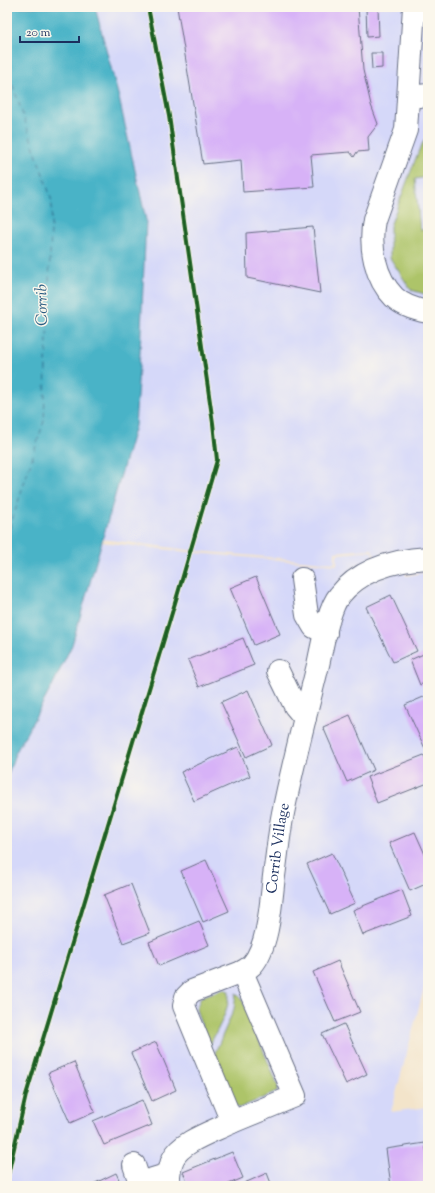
<svg xmlns="http://www.w3.org/2000/svg" width="435" height="1193" font-family="'Sorts Mill Goudy',serif">
<style>
.built{fill:#d5d8f9}
.green{fill:#adc469;stroke:#647a64}
.water{fill:#49b3c7;stroke:#327192}
.lines{fill:none;stroke-linecap:round;stroke-linejoin:round}
.ferry{stroke:#2b5d83;stroke-width:1;stroke-dasharray:5 4;stroke-linecap:butt}
.building{fill:#d7b2f7}
.minor-casing{stroke:#676e84;stroke-width:24}
.minor{stroke:#fff;stroke-width:22}
.cycleway-casing{stroke:#fbf7ec;stroke-width:6}
.cycleway{stroke:#1b5e20;stroke-width:4}
.labels{text-anchor:middle;dominant-baseline:central;stroke-width:3;stroke-linejoin:round;paint-order:stroke}
.street-label{font-size:15px;fill:#1b2f5e;stroke:#fbf7ec}
.water-label{font-size:16px;font-style:italic;fill:#2b5d83;stroke:#fbf7ec}
</style>
<rect width="100%" height="100%" fill="#fbf7ec"/>
<filter id="ink" filterUnits="userSpaceOnUse"><feTurbulence type="fractalNoise" baseFrequency=".025" numOctaves="2"/><feDisplacementMap in="SourceGraphic" scale="8" xChannelSelector="R" yChannelSelector="G"/><feConvolveMatrix kernelMatrix="1 2 1 2 8 2 1 2 1" color-interpolation-filters="sRGB"/></filter>
<filter id="wash" filterUnits="userSpaceOnUse"><feTurbulence type="fractalNoise" baseFrequency=".012" numOctaves="4" result="noise"/><feDisplacementMap in="SourceGraphic" scale="16" xChannelSelector="R" yChannelSelector="G"/><feGaussianBlur stdDeviation="0.9" result="paint"/><feColorMatrix in="noise" values="0 0 0 0 0 0 0 0 0 0 0 0 0 0 0 0 0 1.4 0 .05"/><feComposite in="paint" operator="in"/></filter>
<g filter="url(#wash)">
<rect width="100%" height="100%" fill="#f3e4ca"/>
<path class="built" d="M95 7H428V571L407 574 401 549 376 557 372 549 335 552V563L197 551 101 539 135 426 140 353 146 220 119 98Z
M101 542 197 553 337 565V554L372 551 375 559 400 551 406 576 428 572V973L391 1112 428 1107V1186H7V777L15 754 51 688 72 645Z"/>
<path class="green" d="M428 134V177L415 179 420 230 428 229V295L411 290 390 258V226L419 150Z
M223 989 229 991C230 1011 217 1029 209 1047L196 1009 201 997Z
M236 993 242 999 278 1086 277 1092 239 1108 235 1106 214 1055 234 1009Z"/>
<path class="water" d="M7 7H95L119 98 146 220 140 353 135 426 72 645 51 688 15 754 7 777Z"/>
<g class="lines">
<path class="ferry" d="M7 68 52 201 44 421 7 536"/>
</g>
<g id="blocks">
<path class="building" d="M177 7H358L363 70 371 105 378 124 368 137 369 151 357 152 354 157 350 152 311 155 314 187 243 192 241 160 203 164Z
M366 7H378L379 36 367 37Z
M371 53H382V68L372 69Z
M313 227 320 293 247 278 246 233Z
M256 577 280 634 254 645 230 588Z
M391 595 417 651 393 662 366 607Z
M243 638 254 665 199 687 188 660Z
M428 652V681L420 685 410 660Z
M248 690 272 745 246 757 221 702Z
M428 695V755L405 705Z
M350 715 374 770 347 782 323 727Z
M238 747 250 776 194 801 181 772Z
M424 755 428 765V783L377 803 367 777Z
M415 832 428 861V883L410 891 389 843Z
M332 853 355 903 330 914 307 864Z
M206 860 229 911 203 922 181 871Z
M131 884 150 933 123 943 104 895Z
M402 890 412 916 363 935 353 910Z
M199 921 209 945 159 966 149 942Z
M338 961 360 1012 335 1022 313 972Z
M344 1024 367 1074 346 1084 322 1034Z
M156 1042 176 1090 152 1101 131 1053Z
M74 1062 95 1112 70 1123 48 1073Z
M142 1100 152 1125 104 1145 93 1121Z
M425 1143 428 1161V1186H391L386 1149Z
M232 1152 243 1178 224 1186H189L183 1172Z
M116 1173 122 1186H89Z
M267 1173 272 1186H241L240 1185Z"/>
</g>
</g>
<g filter="url(#ink)">
<use href="#blocks" fill-opacity="0" stroke="#676e84" stroke-width="1"/>
<g class="lines">
<g class="minor-casing">
<g id="minor">
<path d="M414 7 406 130 374 220C369 246 375 278 394 297 403 306 417 310 428 312"/>
<path d="M409 97 428 95"/>
<path d="M302 579 307 615 314 627 326 633"/>
<path d="M278 671 295 706 305 718"/>
<path id="s1" d="M242 972C245 970 249 968 252 965 269 946 271 901 274 876 277 855 279 833 283 813 293 763 306 714 318 665 322 648 328 609 339 596 360 569 395 560 428 558"/>
<path d="M242 972 295 1096 232 1122 184 1006 186 997 192 991Z"/>
<path d="M134 1165 140 1183 169 1174"/>
<path d="M168 1186C169 1177 169 1167 173 1159 181 1141 215 1131 232 1122"/>
</g>
</g>
<use href="#minor" class="minor"/>
<g class="cycleway-casing">
<path id="cycleway" d="M7 1179 26 1095 178 593 217 460 213 423 169 116 148 7"/>
</g>
<use href="#cycleway" class="cycleway"/>
</g>
</g>
<g class="labels">
<g class="street-label">
<text stroke="none"><textPath href="#s1" startOffset="133">Corrib Village</textPath></text>
</g>
<g class="water-label">
<text transform="translate(43 305) rotate(-91)">Corrib</text>
</g>
</g>
<rect width="435" height="1193" fill="none" stroke="#fbf7ec" stroke-width="24"/>
<path d="M20 36v6h59v-6" fill="none" stroke="#1b2f5e" stroke-width="2"/>
<text x="26" y="36" font-size="12" fill="#1b2f5e" stroke="#fbf7ec" stroke-width="3" paint-order="stroke">20 m</text>
</svg>
